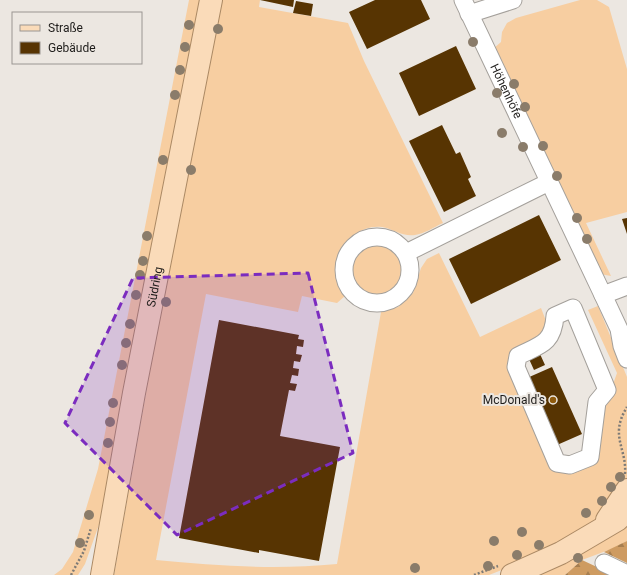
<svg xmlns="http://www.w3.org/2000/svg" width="627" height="575" font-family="Roboto,sans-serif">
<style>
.grass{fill:#f7cea1}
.forest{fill:url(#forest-firs)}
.building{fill:#573402}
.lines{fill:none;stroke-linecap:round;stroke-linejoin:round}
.minor-casing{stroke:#a4a09b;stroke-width:19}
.major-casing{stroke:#ab8964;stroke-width:24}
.path{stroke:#7d7a76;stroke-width:2.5;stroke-dasharray:2 2;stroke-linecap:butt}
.minor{stroke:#fff;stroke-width:17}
.major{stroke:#fadbb9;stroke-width:22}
.tree{fill:#8a7c6a}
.marked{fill:#7b2cbf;fill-opacity:0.2;stroke:#7b2cbf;stroke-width:3;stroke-dasharray:8 5;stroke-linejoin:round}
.poi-dot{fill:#8f5a0c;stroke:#ece7e1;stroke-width:1.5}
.labels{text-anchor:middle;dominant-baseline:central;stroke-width:4;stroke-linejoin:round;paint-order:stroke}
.street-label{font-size:12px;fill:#1f1d1b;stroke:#ece7e1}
.poi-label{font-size:12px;fill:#1f1d1b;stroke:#ece7e1;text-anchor:end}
</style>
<defs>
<pattern id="forest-firs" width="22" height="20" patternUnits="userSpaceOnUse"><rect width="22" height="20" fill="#ce9b61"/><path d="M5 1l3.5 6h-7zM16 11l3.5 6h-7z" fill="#a77e4f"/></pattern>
</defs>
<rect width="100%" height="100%" fill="#ece7e1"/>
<path class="grass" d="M189 0H203L101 519 85 564 78 575H54L62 569 73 552 98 469Z
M218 0H260L259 7 348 23 364 61 443 223C434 227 424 234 415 235 403 237 393 229 382 227 360 224 336 245 336 267 336 278 340 286 345 296L337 303 302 296 298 312 206 294 156 560C216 566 276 570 337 564L381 312 398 307 413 293 421 268 427 259 439 253 480 337 541 308 548 326 544 338 518 352 550 462 589 460 597 420 611 390 617 373 588 310 598 306 627 377V482L607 509 593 522 530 559 489 575H114L164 290Z
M580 0H597L609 7 627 69V212L586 223 611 276 600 274 493 49 501 42 502 32 507 23 516 18Z
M352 270a25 25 0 1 1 50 0a25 25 0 1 1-50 0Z
M627 516V541L614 548 582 560 565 575H533Z"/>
<path class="forest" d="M627 541V563L604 552Z
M582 560 614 575H565Z"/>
<path class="building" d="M260 0H294L293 7Z
M375 0H421L430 19 367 49 349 12Z
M296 1 313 4 311 16 293 13Z
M456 46 476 89 419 116 399 73Z
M442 125 456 154 460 152 471 177 468 179 476 196 444 212 409 141Z
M539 215 561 260 471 304 449 259Z
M627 218V234L622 219Z
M219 320 299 335 298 339 304 340 303 347 297 346 296 354 302 355 300 362 294 361 293 368 299 369 298 376 292 375 290 383 297 384 295 391 289 390 280 436 340 447 319 561 259 550V553L179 538Z
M540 354 545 365 534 370 529 359Z
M552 367 582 434 557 445 527 378Z"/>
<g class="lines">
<g class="minor-casing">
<g id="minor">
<path id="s1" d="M463 0 603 295 619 329 622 346 627 359"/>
<path d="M469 14 513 0"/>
<circle cx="377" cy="270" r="33"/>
<path d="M406 253 549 182"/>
<path d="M603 295 627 286"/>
<path d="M573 308 607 390 597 402 590 457 570 465 557 463 516 367 518 356C540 345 553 344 555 316Z"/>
<path d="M604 563 627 574"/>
</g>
</g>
<g class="major-casing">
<g id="major">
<path d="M607 520 627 490"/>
<path id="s2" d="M102 575 134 393 211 0"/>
<path d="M512 575 561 553 617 520 627 511"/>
</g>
</g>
<path class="path" d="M625 474C627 448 609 436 627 407
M71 575 84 551 91 528
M474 575 498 566"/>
<use href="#minor" class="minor"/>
<use href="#major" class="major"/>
</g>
<g class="tree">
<circle cx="189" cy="25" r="5"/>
<circle cx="218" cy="29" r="5"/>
<circle cx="473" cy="42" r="5"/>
<circle cx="185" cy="47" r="5"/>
<circle cx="180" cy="70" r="5"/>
<circle cx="514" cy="84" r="5"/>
<circle cx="497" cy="93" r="5"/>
<circle cx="175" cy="95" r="5"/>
<circle cx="525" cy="107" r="5"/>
<circle cx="502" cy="133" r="5"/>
<circle cx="543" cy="146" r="5"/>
<circle cx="523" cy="147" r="5"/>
<circle cx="163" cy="160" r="5"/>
<circle cx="191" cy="170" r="5"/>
<circle cx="557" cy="176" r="5"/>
<circle cx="577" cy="218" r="5"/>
<circle cx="147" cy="236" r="5"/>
<circle cx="587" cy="239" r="5"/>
<circle cx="143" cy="261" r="5"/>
<circle cx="140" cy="275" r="5"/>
<circle cx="136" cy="295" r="5"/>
<circle cx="166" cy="302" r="5"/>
<circle cx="130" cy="324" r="5"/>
<circle cx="126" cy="343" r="5"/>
<circle cx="122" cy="365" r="5"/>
<circle cx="113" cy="403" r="5"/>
<circle cx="110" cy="422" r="5"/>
<circle cx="108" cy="443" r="5"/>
<circle cx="620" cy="477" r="5"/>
<circle cx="611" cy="487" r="5"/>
<circle cx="602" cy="501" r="5"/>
<circle cx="586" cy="513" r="5"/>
<circle cx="89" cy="515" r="5"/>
<circle cx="522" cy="532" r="5"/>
<circle cx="494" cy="541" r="5"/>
<circle cx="80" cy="543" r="5"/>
<circle cx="539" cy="545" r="5"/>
<circle cx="517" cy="555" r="5"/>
<circle cx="578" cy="558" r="5"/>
<circle cx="488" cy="566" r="5"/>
<circle cx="415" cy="568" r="5"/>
</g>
<path class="marked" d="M308 273 353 453 177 535 65 423 133 278Z"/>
<circle class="poi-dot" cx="553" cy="400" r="4"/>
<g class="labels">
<g class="street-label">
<text stroke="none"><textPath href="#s1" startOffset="101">Höhenhöfe</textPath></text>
<text stroke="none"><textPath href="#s2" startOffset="293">Südring</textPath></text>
</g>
<g class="poi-label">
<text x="545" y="400">McDonald's</text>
</g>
</g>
<rect x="12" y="12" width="130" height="52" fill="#ece7e1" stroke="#9a9692"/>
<rect x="20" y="25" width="20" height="6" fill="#fadbb9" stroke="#9a9692"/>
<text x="48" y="32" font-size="12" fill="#1f1d1b">Straße</text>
<rect x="20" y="42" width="20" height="12" fill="#573402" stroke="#9a9692"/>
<text x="48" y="52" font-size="12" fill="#1f1d1b">Gebäude</text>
</svg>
